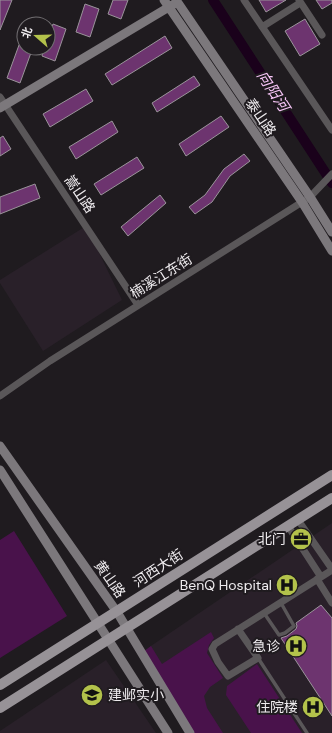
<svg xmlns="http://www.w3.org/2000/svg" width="332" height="733" font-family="'DM Sans','Noto Sans SC',sans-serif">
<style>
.built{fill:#292029}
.green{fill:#49124b}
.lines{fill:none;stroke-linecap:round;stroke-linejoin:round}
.river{stroke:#1a011b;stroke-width:10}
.building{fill:#6d346f;stroke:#9a949a}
.lane{stroke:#5a5759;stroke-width:3.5}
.street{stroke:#5a5759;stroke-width:7}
.secondary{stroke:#7c787c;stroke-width:9}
.primary{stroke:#979297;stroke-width:10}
.labels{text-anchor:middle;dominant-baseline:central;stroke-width:4;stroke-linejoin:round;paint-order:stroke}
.street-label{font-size:14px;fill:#efecef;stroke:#1f1b1f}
.poi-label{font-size:14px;fill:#efecef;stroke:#1f1b1f;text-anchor:end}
.water-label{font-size:15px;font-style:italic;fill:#f9c7f9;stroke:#1f1b1f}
</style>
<rect width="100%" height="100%" fill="#1f1b1f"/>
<path class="built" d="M86 226 122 300 43 351 0 283V280Z
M332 523V733H196L145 650Z
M106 660 156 733H0V731Z"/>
<path class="green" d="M14 531 67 616 0 658V540Z
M211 632 214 638 209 645 207 653 223 678 210 687 204 696 207 708 223 733H190L143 652 151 646 162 664Z
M257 664 302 733H251L226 695 227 686Z"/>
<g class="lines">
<path class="river" d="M213 0 332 183"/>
</g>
<path class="building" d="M0 0H12L0 30Z
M113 0H128L121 19 108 14Z
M259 0H286L266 12Z
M316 0H332V3L322 9Z
M85 4 99 9 90 37 76 32Z
M305 19 320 44 300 56 285 31Z
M53 24 66 29 55 61 42 56 44 48H48V37Z
M165 36 172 48 112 85 105 74Z
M19 45 24 47V48L32 50 20 83 7 78Z
M194 76 200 85 157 112 152 103Z
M86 89 93 101 50 127 43 114Z
M221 116 229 127 186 156 179 144Z
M112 121 118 132 76 159 69 147Z
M3 136 11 149 0 156V138Z
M244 154 250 161 230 176 212 202 195 214 189 207 205 195 224 169Z
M137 157 144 168 101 195 94 184Z
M35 184 40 198 0 214V197Z
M160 195 166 203 128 236 121 227Z
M321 605 332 618V716L281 638 287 636 296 629 297 626 296 623Z"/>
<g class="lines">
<path class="lane" d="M264 613 279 635 285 633 294 626 281 603
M258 658 307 733"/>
<path class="street" d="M244 0 332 130
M299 0 322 35
M262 27 300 3
M0 97 138 305
M0 396 50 361 310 197 332 174
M298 520 332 569
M288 526 321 577
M317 579 332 603
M238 629 258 658 228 676 218 662 212 649 215 644 332 570"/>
<path class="secondary" d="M164 0 302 202 332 251
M176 0 310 197 332 232
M0 108 174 4
M0 446 117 612 190 733
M0 470 168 733"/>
<path class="primary" d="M0 685 332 475
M0 708 332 498"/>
</g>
<defs>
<g id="office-disc" transform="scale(1.15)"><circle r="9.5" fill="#b3c24b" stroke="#1f1b1f"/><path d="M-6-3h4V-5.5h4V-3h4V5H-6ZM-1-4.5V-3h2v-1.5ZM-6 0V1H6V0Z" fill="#111"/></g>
<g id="hospital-disc" transform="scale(1.15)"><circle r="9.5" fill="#b3c24b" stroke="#1f1b1f"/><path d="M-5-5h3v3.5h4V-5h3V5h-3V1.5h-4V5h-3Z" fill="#111"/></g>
<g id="school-disc" transform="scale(1.15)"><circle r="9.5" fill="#b3c24b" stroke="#1f1b1f"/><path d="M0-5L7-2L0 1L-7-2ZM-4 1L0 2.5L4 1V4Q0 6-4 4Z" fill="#111"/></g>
</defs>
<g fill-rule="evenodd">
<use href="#office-disc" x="301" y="539"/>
<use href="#hospital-disc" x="287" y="585"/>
<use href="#hospital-disc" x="296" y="646"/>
<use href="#school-disc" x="92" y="695"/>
<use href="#hospital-disc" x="313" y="707"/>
</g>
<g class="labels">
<g class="street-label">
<text transform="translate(261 117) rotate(56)">泰山路</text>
<text transform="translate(80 194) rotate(56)">嵩山路</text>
<text transform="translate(161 276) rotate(-32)">楠溪江东街</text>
<text transform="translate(158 568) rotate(-33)">河西大街</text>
<text transform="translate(110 579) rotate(55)">黄山路</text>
</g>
<g class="poi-label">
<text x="286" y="539">北门</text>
<text x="272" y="585">BenQ Hospital</text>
<text x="280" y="646">急诊</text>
<text x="108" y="695" text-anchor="start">建邺实小</text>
<text x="298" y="707">住院楼</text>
</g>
<g class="water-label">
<text transform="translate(273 91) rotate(57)">向阳河</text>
</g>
</g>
<g transform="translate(36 36) rotate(290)"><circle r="19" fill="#1f1b1f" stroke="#726f72"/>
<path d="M0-3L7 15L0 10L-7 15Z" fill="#b3c24b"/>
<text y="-6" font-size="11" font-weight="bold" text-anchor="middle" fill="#efecef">北</text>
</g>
</svg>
